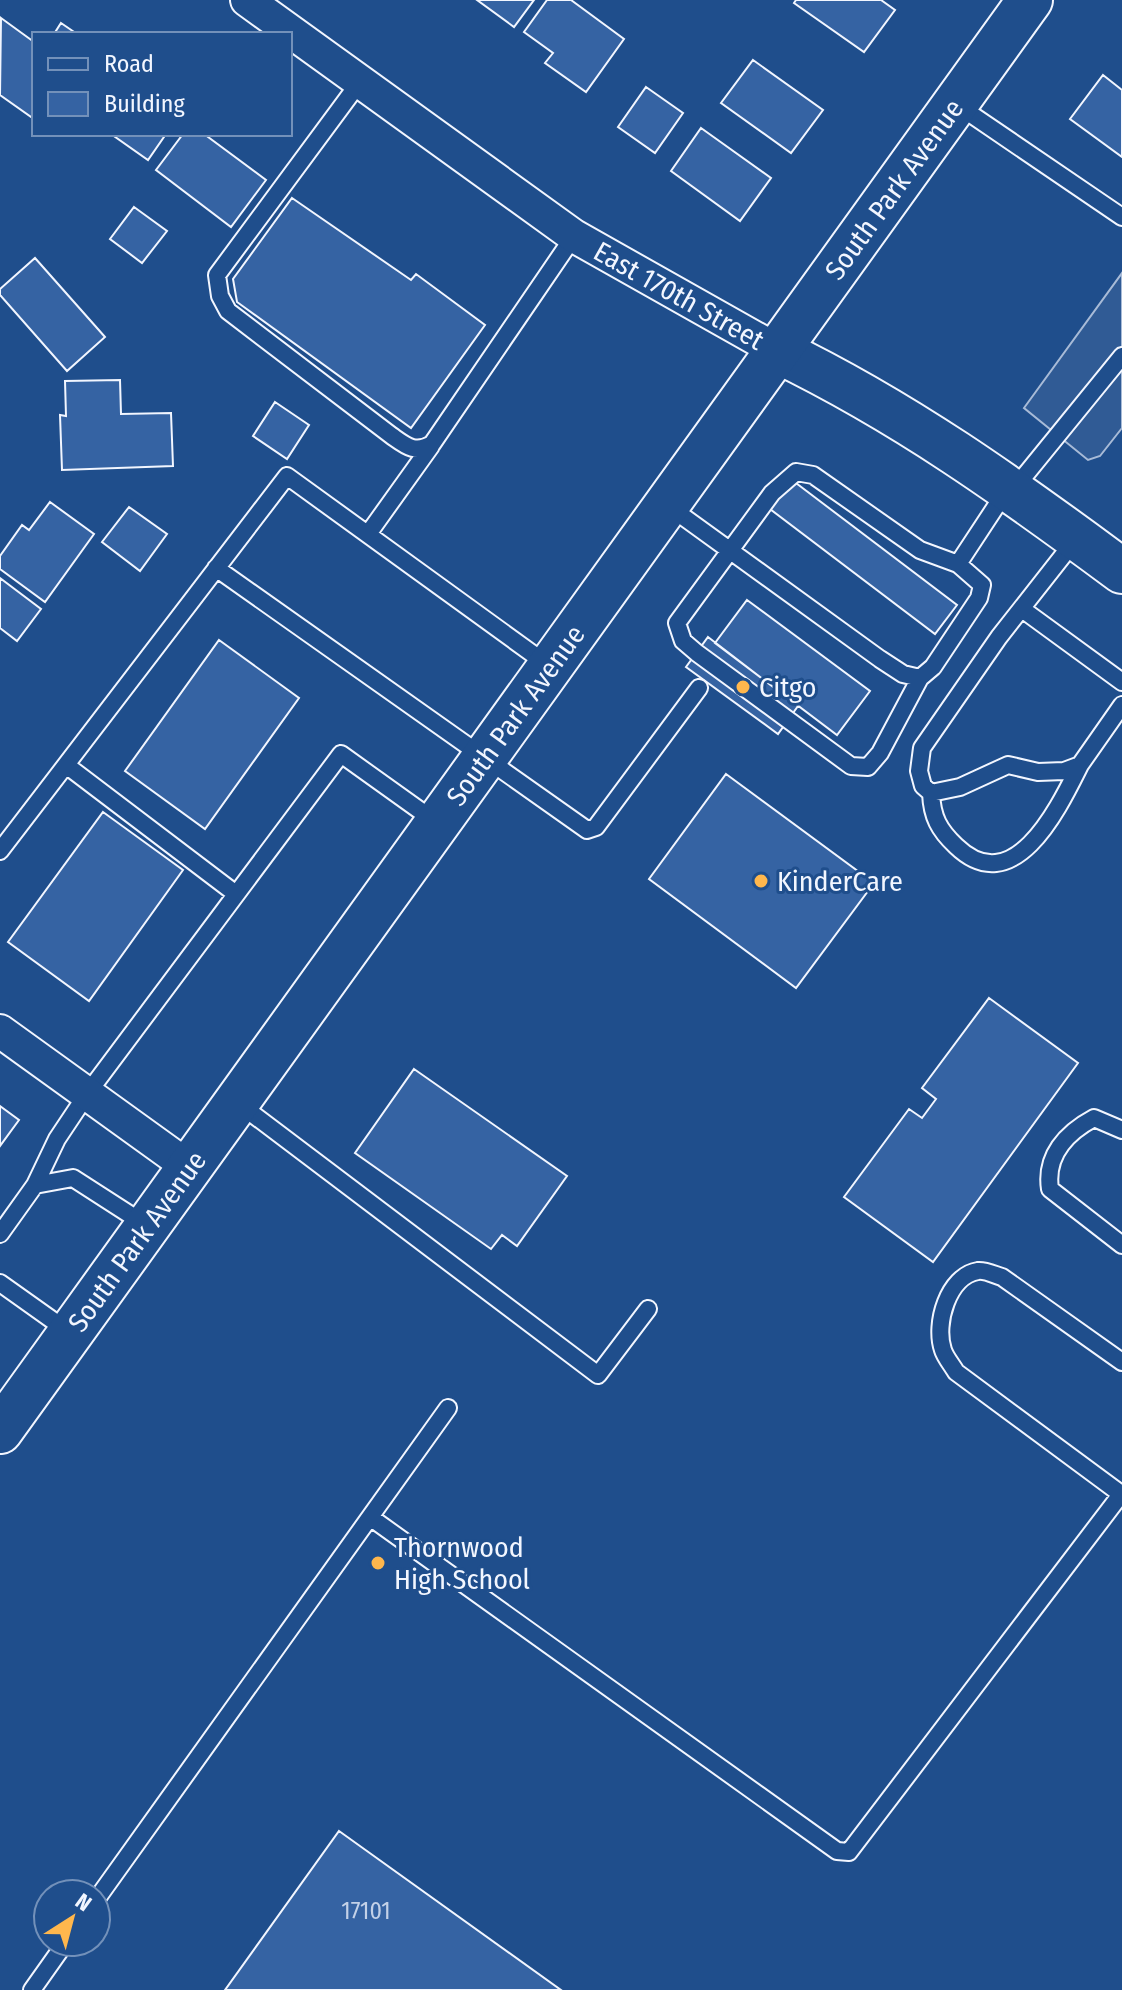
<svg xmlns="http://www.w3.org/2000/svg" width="1122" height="1990" font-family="'Fira Sans Condensed',sans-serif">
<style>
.parking{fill:#305b95;stroke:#a8bbd7;stroke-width:2}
.building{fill:#3563a3;stroke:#f2f6ff;stroke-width:2}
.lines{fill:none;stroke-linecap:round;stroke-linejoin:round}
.lane-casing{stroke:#f2f6ff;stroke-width:20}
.street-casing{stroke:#f2f6ff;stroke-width:36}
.secondary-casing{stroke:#f2f6ff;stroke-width:48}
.lane{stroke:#1f4e8c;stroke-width:16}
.street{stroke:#1f4e8c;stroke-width:32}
.secondary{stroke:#1f4e8c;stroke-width:44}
.poi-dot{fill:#ffb74d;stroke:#1f4e8c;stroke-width:3}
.labels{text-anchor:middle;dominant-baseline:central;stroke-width:6;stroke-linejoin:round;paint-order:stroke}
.number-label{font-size:24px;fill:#c3d1e8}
.street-label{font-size:28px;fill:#f2f6ff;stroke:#1f4e8c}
.poi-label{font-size:28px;fill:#f2f6ff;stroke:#1f4e8c;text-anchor:start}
</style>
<rect width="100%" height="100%" fill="#1f4e8c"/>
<path class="parking" d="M1122 273V428L1100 456 1088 460 1024 408Z"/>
<path class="building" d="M477 0H534L514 27Z
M547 0H571L624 39 586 92 545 63 553 53 524 32Z
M796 0H881L895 10 864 52 794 3Z
M1 18 34 42V119L0 95Z
M61 23 77 34H54Z
M753 60 823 110 791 153 721 103Z
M1103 75 1122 90V157L1070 119Z
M646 87 683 113 655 153 618 127Z
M701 128 771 178 740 221 671 171Z
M111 134H166L148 160Z
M183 134H204L266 180 231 227 156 170Z
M292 198 411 280 416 274 485 325 411 428 237 302 233 279Z
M134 207 167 231 142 263 110 239Z
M35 258 105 337 67 371 0 295V289Z
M120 380 121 414 171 413 173 466 62 470 60 415 66 416 65 381Z
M275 402 309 425 287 459 253 436Z
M792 480 957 605 935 634 770 509Z
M50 502 94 534 45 602 0 569V556L22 525 29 530Z
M129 507 167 534 140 571 102 542Z
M0 578 41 609 17 641 0 628Z
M747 600 870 691 837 735 715 643Z
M708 637 798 706 778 734 686 667Z
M219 640 299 698 205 829 125 771Z
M726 774 874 883 796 988 649 879Z
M103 812 183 870 89 1001 8 942Z
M989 998 1078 1063 933 1262 844 1197 909 1109 922 1118 936 1099 922 1088Z
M414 1069 567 1176 517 1246 502 1235 491 1249 355 1153Z
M0 1106 19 1120 0 1146Z
M339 1831 561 1990H225Z"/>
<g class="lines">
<g class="lane-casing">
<path id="lane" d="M359 83 217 275 220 296 228 311 392 436C406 446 415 454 432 444L574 236
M956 104 1122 217
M1013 490 1122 356
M667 505 880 659 903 674 920 678 933 667 979 598 982 585 958 564 1008 488
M368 534 431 446
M1076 539 999 637 922 748 919 771 923 786 931 793 960 787 1008 765 1038 772 1064 771 1080 765 1122 705
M216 568 587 830 596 827 699 688
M1022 609 1122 682
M920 678 880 753 868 767 851 766 697 653 683 641 677 623 772 493 796 472 813 475 920 550 958 564
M66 765 236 894
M931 793C932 817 939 830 956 846 1014 902 1059 807 1080 765
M0 851 287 476 548 665
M238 1103 598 1375 648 1309
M1122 1130 1094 1118C1066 1133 1045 1156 1050 1189L1122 1245
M35 1185 57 1139 87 1094 341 754 436 822
M0 1234 35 1185 73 1178 146 1225
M0 1283 69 1332
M1121 1494 956 1372C952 1365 945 1357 943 1350 934 1324 948 1276 978 1271 985 1270 995 1275 1002 1277L1122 1362
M370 1517 837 1851 849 1852 1122 1493
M96 1900 448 1408
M32 1990 66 1942"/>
</g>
<g class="street-casing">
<g id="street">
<path id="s1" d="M247 0 574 236 778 351"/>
<path d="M0 1031 190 1168"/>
</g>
</g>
<g class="secondary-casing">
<g id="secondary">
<path d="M778 351C904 412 1010 488 1122 571"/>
<path id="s2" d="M0 1431 1030 0"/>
</g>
</g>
<use href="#lane" class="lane"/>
<use href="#street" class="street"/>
<use href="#secondary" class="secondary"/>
</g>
<g class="poi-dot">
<circle cx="743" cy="687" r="8"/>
<circle cx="761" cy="881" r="8"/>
<circle cx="378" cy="1563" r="8"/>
</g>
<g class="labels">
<g class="number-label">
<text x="366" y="1911">17101</text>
</g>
<g class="street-label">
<text stroke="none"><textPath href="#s2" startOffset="1530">South Park Avenue</textPath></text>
<text stroke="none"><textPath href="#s1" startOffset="524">East 170th Street</textPath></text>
<text stroke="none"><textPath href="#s2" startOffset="882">South Park Avenue</textPath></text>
<text stroke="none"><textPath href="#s2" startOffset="234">South Park Avenue</textPath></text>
</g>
<g class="poi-label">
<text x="759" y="687">Citgo</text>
<text x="777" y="881">KinderCare</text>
<text x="394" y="1547">Thornwood<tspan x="394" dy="32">High School</tspan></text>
</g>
</g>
<rect x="32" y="32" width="260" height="104" fill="#1f4e8c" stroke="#7391ba" stroke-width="2"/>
<rect x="48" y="58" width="40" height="12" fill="#1f4e8c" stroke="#7391ba" stroke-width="2"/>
<text x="104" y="72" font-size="24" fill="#f2f6ff">Road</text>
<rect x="48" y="92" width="40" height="24" fill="#3563a3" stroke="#7391ba" stroke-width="2"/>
<text x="104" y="112" font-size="24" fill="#f2f6ff">Building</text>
<g transform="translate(72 1918) rotate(36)"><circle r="38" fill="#1f4e8c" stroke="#7391ba" stroke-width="2"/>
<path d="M0-6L14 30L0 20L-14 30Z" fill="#ffb74d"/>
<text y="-12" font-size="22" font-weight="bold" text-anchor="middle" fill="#f2f6ff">N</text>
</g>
</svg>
